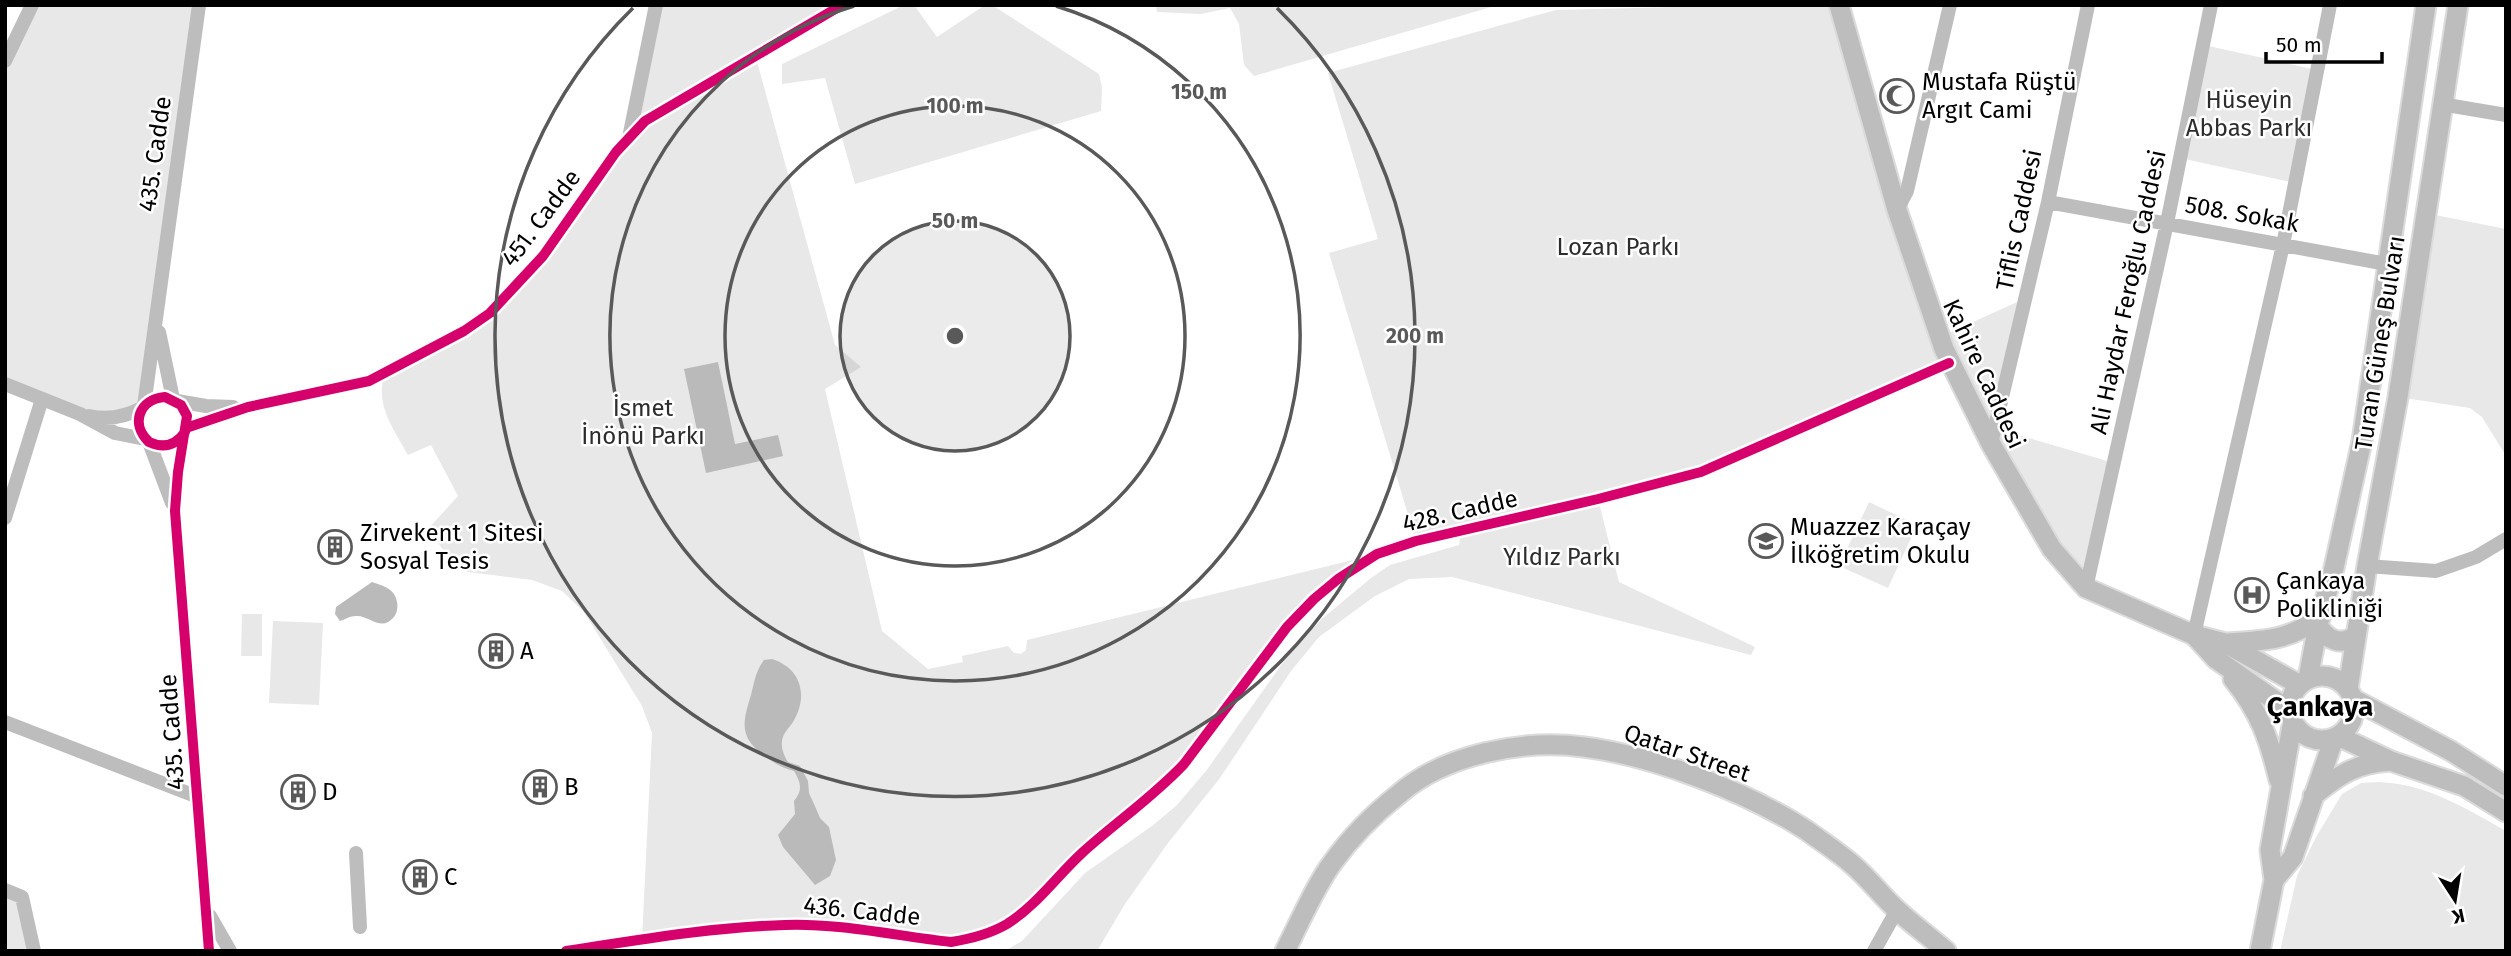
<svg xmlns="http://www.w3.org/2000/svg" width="2511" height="956" font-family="'Fira Sans',sans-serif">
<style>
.green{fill:#e8e8e8}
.water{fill:#bababa}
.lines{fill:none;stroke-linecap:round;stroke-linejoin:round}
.major-casing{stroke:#dbdbdb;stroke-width:23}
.minor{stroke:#bdbdbd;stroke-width:14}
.major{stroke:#bdbdbd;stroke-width:19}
.cycleway-casing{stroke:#fff;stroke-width:15}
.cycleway{stroke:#d6006c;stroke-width:10}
.ring{fill:none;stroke:#595959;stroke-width:3.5}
.labels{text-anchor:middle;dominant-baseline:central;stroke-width:5;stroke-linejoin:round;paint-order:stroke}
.poi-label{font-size:24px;fill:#000;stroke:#fff;text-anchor:start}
.park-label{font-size:24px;fill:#2d2d2d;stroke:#fff}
.street-label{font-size:24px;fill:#000;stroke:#fff}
.quarter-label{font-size:28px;font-weight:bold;fill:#000;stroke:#fff}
.centre{fill:#595959;stroke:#fff;stroke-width:3.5}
.ring-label{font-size:21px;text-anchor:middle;font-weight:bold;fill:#595959;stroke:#fff;stroke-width:5;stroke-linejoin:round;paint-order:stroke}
</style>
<rect width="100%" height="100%" fill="#fff"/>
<path class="green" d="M32 5H199L144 406 112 418 5 384V61Z
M656 5H842L756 58 835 345 861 367 825 389 882 631 928 669 963 662 962 656 1008 646 1014 653 1021 654 1026 650 1027 640 1377 554 1314 599 1184 764 1021 913 970 939 820 926 642 940 652 733 642 706 584 612 562 591 532 580 468 572C449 564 440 545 429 528L458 496 431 445 408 455C395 431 377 408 383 380L490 313 628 139Z
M904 5H914L937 37 985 5H992L1099 74 1102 88 1101 111 855 184 825 78 782 84V64Z
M1156 5H1498L1254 76 1244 65 1239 24 1230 8 1201 14 1157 12Z
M1754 5H1839L1940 337 2026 298 1995 428 2114 463 2086 588 1950 364 1701 472 1598 499 1619 582 1755 647 1751 655 1452 577 1409 579 1375 596 1319 637 1291 671 1220 778 1168 843 1125 904 1097 951H1005L1022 941 1085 873 1152 826 1176 806 1206 771 1294 647 1323 618 1371 578 1390 565 1459 545 1461 533 1416 541 1329 253 1378 239 1328 73 1556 10Z
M2204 45 2317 70 2295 183 2180 158Z
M2425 213 2506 229V456L2482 417 2470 408 2398 397Z
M1869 502 1917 525 1888 588 1839 566Z
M242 614H262V656H241Z
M273 621 323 623 319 705 269 703Z
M2379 782C2427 784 2465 808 2506 831V951H2280L2297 876 2316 837 2342 794 2361 783Z
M5 890 22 897 34 951H5Z"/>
<path class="water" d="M718 362 735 444 778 435 783 456 706 473 684 369Z
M372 582C384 586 395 589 397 602 398 608 397 614 393 618 381 632 369 615 356 616 350 616 346 619 340 621L335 614 336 607Z
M772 659C801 668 809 696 793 722 789 728 783 733 782 741 781 748 784 756 788 762L800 766 808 781 809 793 814 804 820 818 829 827 836 860 830 876 815 885 783 847 778 835 795 814 794 801C803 790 801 783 794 771 783 768 775 764 766 757 739 738 742 724 751 695 754 683 756 670 764 660Z"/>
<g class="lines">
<g class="major-casing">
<path id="major" d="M1839 5 1897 210 1944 349 1991 444 2052 549 2086 588 2194 635 2216 659 2290 711
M2318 625C2326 640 2342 647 2356 635
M2194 635 2225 643 2300 685
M2225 643C2263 641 2290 641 2321 616
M2290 708a32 32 0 1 1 64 0a32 32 0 1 1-64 0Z
M2233 679C2260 712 2269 739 2279 780
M2308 679 2318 625 2334 568 2362 441 2426 5
M2348 689 2367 566 2398 397 2458 5
M2353 699 2451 751 2506 786
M2338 736 2391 761 2464 786 2506 812
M2313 796C2340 774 2356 763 2391 761
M2274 880 2293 857 2334 738
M1285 951C1299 924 1315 886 1333 862 1351 837 1375 813 1399 794 1445 754 1524 739 1584 747 1654 756 1747 792 1806 830 1821 841 1838 852 1853 865 1869 879 1882 896 1897 910 1913 925 1930 937 1946 951
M2260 951 2274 880 2270 850 2293 720"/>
</g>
<path class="minor" d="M5 61 32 5
M2441 104 2506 115
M629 138 656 5
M2048 202 2387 264
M1897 210 1907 191 1950 5
M159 332 173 399
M5 384 80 414 115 433 145 439
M177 401 206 406 233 407
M144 406 199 5
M89 416C107 420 125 417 142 408
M186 428 248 407 369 381 464 331 490 313 543 256 616 152 645 121 842 5
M185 432C176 445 164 449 149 442 130 424 139 399 165 397L181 405 187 416 178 472 175 511 209 951
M149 442 172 503
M1991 444 2048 202 2088 5
M5 518 42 399
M2367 566 2436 571 2476 557 2506 539
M2086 588 2167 223 2211 5
M2194 635 2283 245 2330 5
M5 722 198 797
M356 853 360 927
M5 890 22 897 34 951
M210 916 230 951
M566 951C638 940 712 927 785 925 840 923 896 936 951 942 970 939 990 934 1007 924 1036 906 1057 876 1082 853 1115 823 1153 797 1184 764L1287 627 1314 599 1338 579 1377 554 1416 541 1598 499 1701 472 1949 363
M1874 951 1897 910"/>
<use href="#major" class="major"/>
<g class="cycleway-casing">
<path id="cycleway" d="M186 428 248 407 369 381 464 331 490 313 543 256 616 152 645 121 842 5
M185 432C176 445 164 449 149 442 130 424 139 399 165 397L181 405 187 416 178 472 175 511 209 951
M566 951C638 940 712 927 785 925 840 923 896 936 951 942 970 939 990 934 1007 924 1036 906 1057 876 1082 853 1115 823 1153 797 1184 764L1287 627 1314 599 1338 579 1377 554 1416 541 1598 499 1701 472 1949 363"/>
</g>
<use href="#cycleway" class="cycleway"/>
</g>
<circle cx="955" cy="336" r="115" fill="#595959" fill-opacity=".12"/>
<g class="ring">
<circle cx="955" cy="336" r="115"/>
<circle cx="955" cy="336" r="230"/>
<path d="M1056 6A345 345 0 1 1 854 6"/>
<path d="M1277 8A460 460 0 1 1 633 8"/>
</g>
<defs>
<g id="mosque-ring" transform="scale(1.75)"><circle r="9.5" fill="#fff" stroke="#595959" stroke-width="1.5"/><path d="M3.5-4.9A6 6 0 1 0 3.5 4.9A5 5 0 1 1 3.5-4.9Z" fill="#595959"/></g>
<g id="school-ring" transform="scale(1.75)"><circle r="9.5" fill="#fff" stroke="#595959" stroke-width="1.5"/><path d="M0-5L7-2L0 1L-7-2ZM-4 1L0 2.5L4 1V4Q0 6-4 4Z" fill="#595959"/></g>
<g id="building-ring" transform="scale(1.75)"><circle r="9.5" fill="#fff" stroke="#595959" stroke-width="1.5"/><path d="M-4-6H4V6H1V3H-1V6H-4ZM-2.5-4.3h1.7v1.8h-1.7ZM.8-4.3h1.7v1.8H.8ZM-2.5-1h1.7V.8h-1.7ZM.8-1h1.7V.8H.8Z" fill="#595959"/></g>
<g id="hospital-ring" transform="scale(1.75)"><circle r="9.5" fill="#fff" stroke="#595959" stroke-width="1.5"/><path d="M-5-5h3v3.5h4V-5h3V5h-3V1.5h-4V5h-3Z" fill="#595959"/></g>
</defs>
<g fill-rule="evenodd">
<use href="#mosque-ring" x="1897" y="96"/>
<use href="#school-ring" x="1766" y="541"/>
<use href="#building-ring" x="335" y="547"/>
<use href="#hospital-ring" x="2252" y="595"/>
<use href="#building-ring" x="496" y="651"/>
<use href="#building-ring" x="540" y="787"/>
<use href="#building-ring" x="298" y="792"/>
<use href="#building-ring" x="420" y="877"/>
</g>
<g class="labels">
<g class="poi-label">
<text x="1922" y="82">Mustafa Rüştü<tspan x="1922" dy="28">Argıt Cami</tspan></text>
<text x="1790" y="527">Muazzez Karaçay<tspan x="1790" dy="28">İlköğretim Okulu</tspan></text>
<text x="360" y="533">Zirvekent 1 Sitesi<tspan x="360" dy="28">Sosyal Tesis</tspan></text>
<text x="2276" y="581">Çankaya<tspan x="2276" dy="28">Polikliniği</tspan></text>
<text x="520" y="651">A</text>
<text x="564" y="787">B</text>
<text x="322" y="792">D</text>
<text x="444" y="877">C</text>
</g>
<g class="park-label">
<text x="2249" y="100">Hüseyin<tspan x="2249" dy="28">Abbas Parkı</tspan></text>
<text x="1618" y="247">Lozan Parkı</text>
<text x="643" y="408">İsmet<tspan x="643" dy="28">İnönü Parkı</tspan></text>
<text x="1562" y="557">Yıldız Parkı</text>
</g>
<g class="street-label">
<text transform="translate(155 154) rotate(-82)">435. Cadde</text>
<text transform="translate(2242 214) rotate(10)">508. Sokak</text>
<text transform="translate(541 218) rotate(-53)">451. Cadde</text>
<text transform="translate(2019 220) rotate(-78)">Tiflis Caddesi</text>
<text transform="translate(2128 292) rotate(-78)">Ali Haydar Feroğlu Caddesi</text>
<text transform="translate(2380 343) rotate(-81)">Turan Güneş Bulvarı</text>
<text transform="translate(1984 374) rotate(65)">Kahire Caddesi</text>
<text transform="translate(1460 511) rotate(-13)">428. Cadde</text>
<text transform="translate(172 732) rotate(-94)">435. Cadde</text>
<text transform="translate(1687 753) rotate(19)">Qatar Street</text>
<text transform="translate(862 911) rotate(6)">436. Cadde</text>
</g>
<g class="quarter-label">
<text x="2320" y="706">Çankaya</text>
</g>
</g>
<circle cx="955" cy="336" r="10" class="centre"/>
<g class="ring-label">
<text x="1199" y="99">150 m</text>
<text x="955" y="113">100 m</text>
<text x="955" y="228">50 m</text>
<text x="1415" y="343">200 m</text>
</g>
<rect width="2511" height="956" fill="none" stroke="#000000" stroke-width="14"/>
<g transform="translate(2455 900) rotate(168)" stroke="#ffffff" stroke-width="5" paint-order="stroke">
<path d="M0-5L12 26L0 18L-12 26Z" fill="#000000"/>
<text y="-10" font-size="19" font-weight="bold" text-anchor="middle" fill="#000000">K</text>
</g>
<path d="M2266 52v10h116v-10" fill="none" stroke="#000000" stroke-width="3.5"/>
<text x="2276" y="52" font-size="21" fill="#000000" stroke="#ffffff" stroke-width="5" paint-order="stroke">50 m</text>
</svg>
